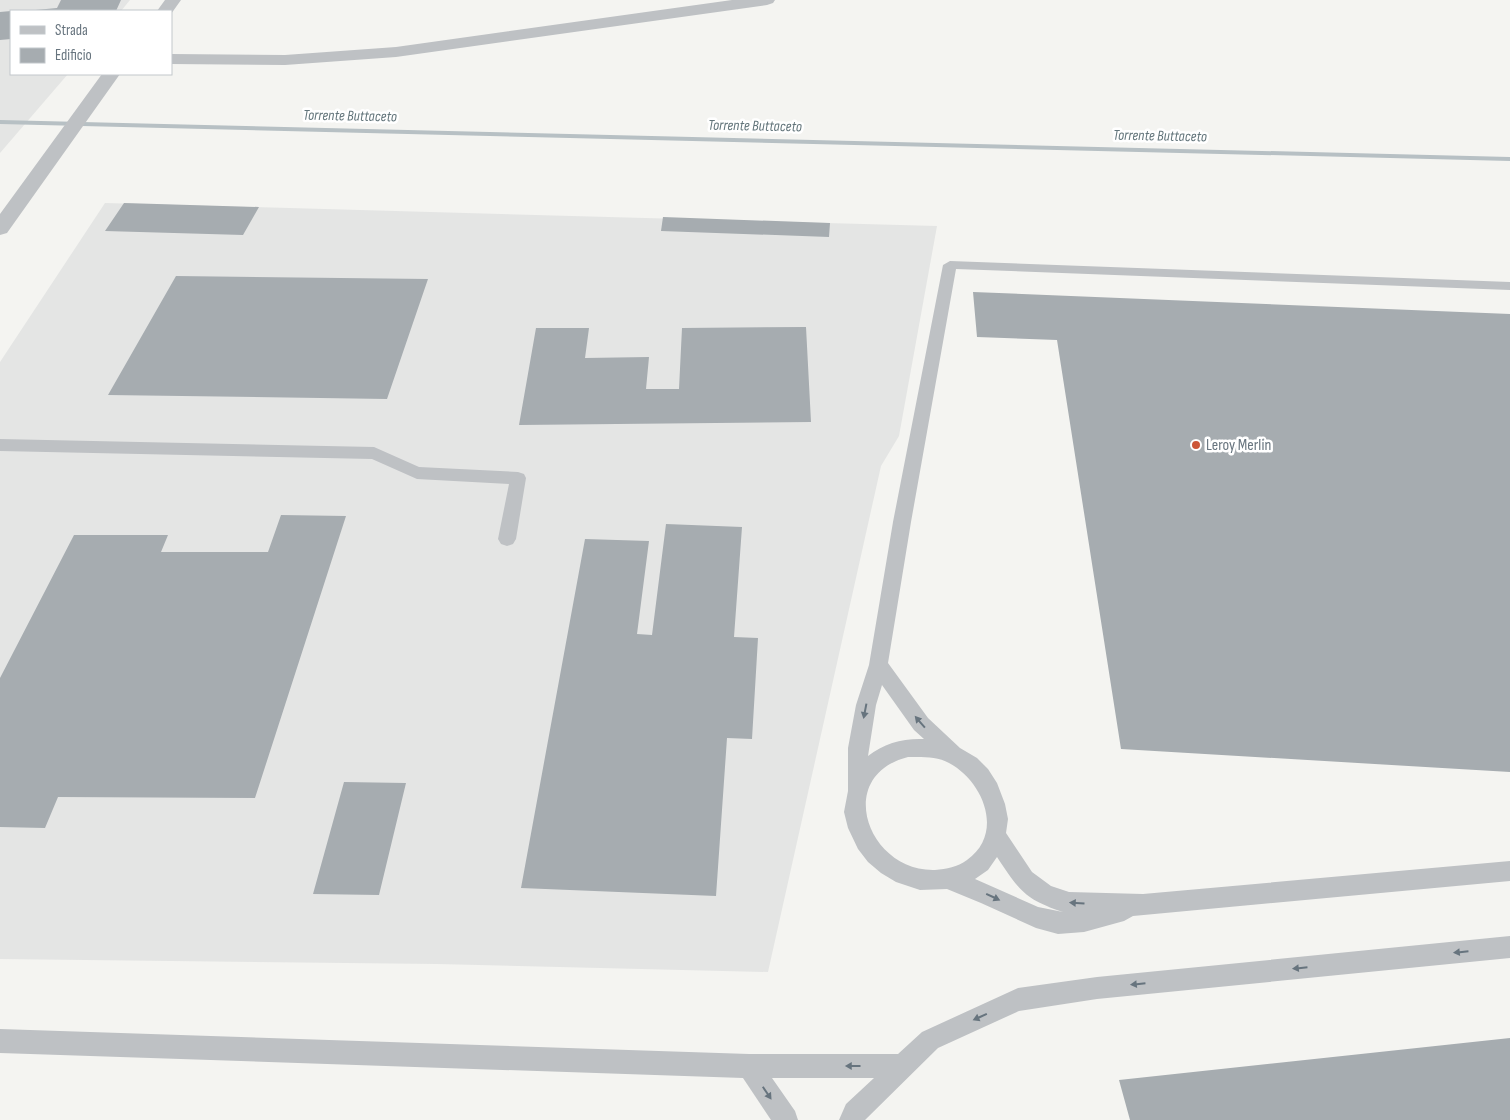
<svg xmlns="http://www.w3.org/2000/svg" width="1510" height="1120" font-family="'Sofia Sans Condensed',sans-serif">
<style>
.built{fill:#e4e5e4}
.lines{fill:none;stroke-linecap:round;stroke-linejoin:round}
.stream{fill:#b7c0c4;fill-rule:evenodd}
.building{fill:#a6acb0}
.lane{fill:#bec1c4;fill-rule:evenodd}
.street{fill:#bec1c4;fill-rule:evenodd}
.oneway{fill:#67747e}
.poi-dot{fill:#cc5638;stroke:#fff;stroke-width:2}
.labels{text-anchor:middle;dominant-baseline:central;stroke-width:5;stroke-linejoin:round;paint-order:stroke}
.far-water-label{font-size:15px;font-style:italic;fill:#63757b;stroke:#fff}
.poi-label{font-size:16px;fill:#67747e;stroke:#fff;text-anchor:start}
</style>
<rect width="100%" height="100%" fill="#f4f4f1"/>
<path class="built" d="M0 0H130L121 11H11V74H68L0 153Z
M105 203 937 226 899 436 881 466 768 972 437 964 0 959V362Z"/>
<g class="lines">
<path class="stream" d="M0 120 1510 157V161L0 124Z"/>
</g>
<path class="building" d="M61 0H121L116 11H25L57 8Z
M11 11V39L0 40V12Z
M124 203 259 207 243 235 105 231Z
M663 217 830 223 829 237 661 231Z
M176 276 428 279 387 399 108 395Z
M973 292 1510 314V772L1121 749 1057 340 977 337Z
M806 327 811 422 519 425 536 328H589L585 358 649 357 646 389H679L682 328Z
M281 515 346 516 255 798 58 797 45 828 0 827V678L74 535H168L161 552H268Z
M666 524 742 527 734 637 758 638 752 739 727 738 716 896 521 888 585 539 649 541 637 634 652 635Z
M344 782 406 783 379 895 313 894Z
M1510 1038V1120H1130L1119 1080Z"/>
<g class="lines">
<path class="lane" d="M950 261 1510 282V290L956 269 911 522 888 663 928 718 960 748 977 758 988 769 997 783 1005 804 1008 819 1006 833 1032 872 1051 886 1069 892 1143 894 1510 861V881L1133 916 1124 921 1084 932 1058 934 1036 928 981 903 947 889 920 890 896 882 881 873 868 862 858 849 848 828 844 812 848 791V748L856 705 869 665 893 522 943 265ZM882 685 914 730 924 739C904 738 884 743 868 756L876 705ZM908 757C921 757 937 756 949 763 983 781 1005 833 967 860 957 867 947 869 935 870 868 872 833 776 908 757ZM997 857C1019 890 1024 899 1063 912L1038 907 975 879 988 870Z
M0 439 374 447 419 467 518 472 524 474 526 478 516 539 513 544 507 546 501 544 498 539 509 484 417 479 372 459 0 451Z
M1510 936V958L1097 999 1019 1011 938 1048 865 1120H839L846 1104 874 1078H772L795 1111 798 1120H771L743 1078 0 1053V1029L749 1054H898L922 1032 1018 988 1097 977Z"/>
<path class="street" d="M165 0H181L171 14V11H157Z
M732 0H775L773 3 767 5 396 57 285 65 171 64V54L285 55 396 47Z
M102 74H120L7 233 0 235V214Z"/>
</g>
<defs><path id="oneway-solid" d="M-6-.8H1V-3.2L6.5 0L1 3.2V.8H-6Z" transform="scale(1.25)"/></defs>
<g class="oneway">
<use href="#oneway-solid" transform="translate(865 711) rotate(101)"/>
<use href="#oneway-solid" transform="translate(920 722) rotate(-131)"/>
<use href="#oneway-solid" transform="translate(993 897) rotate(25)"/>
<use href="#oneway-solid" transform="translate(1077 903) rotate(-177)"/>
<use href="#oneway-solid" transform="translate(1461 952) rotate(174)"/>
<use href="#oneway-solid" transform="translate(1300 968) rotate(174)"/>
<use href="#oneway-solid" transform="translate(1138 984) rotate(174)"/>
<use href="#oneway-solid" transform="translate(980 1017) rotate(156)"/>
<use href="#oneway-solid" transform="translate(853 1066) rotate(180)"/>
<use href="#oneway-solid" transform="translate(767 1093) rotate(56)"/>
</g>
<circle class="poi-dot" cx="1196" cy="445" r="5"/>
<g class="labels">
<g class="far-water-label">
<text transform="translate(350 116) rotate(1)">Torrente Buttaceto</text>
<text transform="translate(755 126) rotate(1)">Torrente Buttaceto</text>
<text transform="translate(1160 136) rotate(1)">Torrente Buttaceto</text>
</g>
<g class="poi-label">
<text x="1206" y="445">Leroy Merlin</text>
</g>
</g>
<rect x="10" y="10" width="162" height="65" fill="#ffffff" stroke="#c2c7cb"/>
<rect x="20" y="26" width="25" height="8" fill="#bec1c4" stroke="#c2c7cb"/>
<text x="55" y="35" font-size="15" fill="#67747e">Strada</text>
<rect x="20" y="48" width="25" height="15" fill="#a6acb0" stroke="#c2c7cb"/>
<text x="55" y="60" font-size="15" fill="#67747e">Edificio</text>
</svg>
